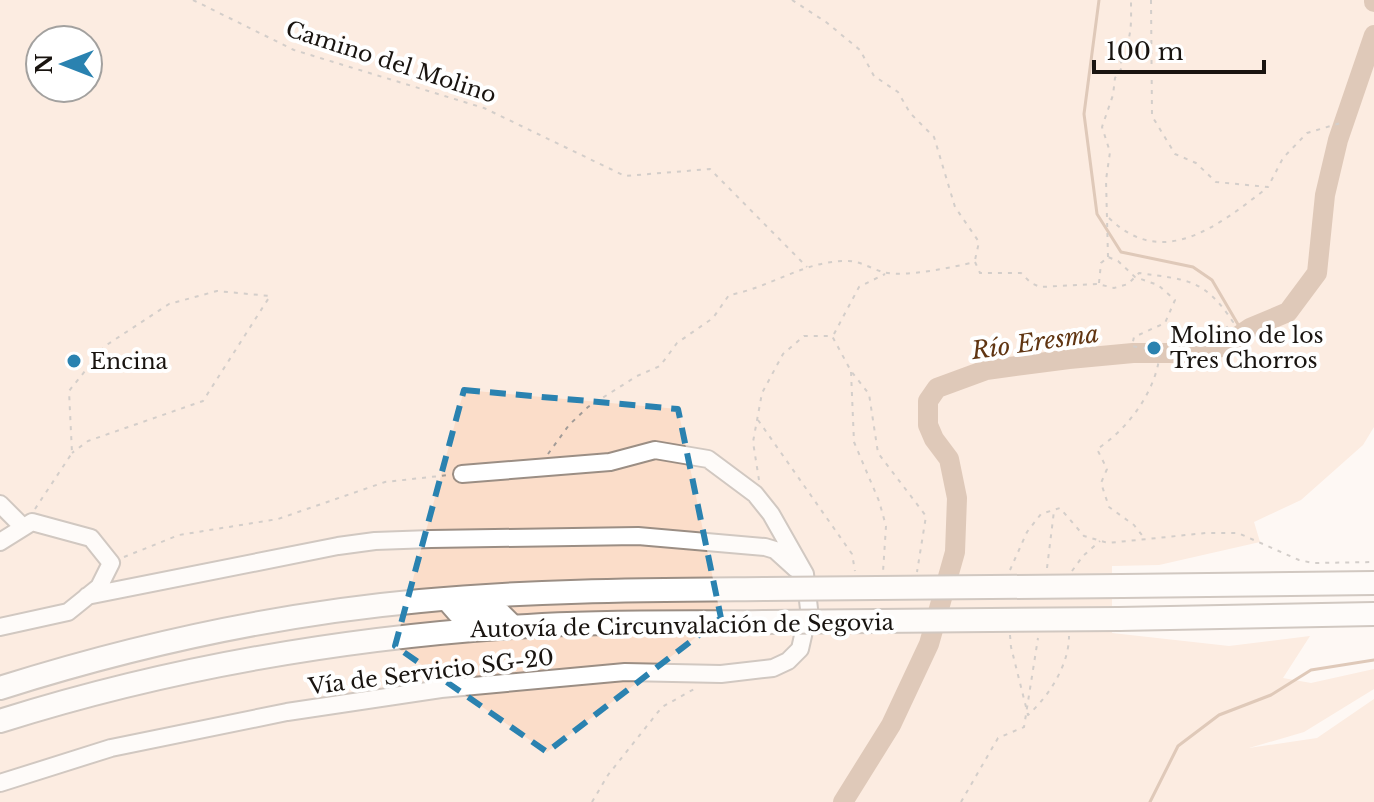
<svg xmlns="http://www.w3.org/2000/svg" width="1374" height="802" font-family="'Libre Baskerville',serif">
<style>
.green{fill:#fbddc9;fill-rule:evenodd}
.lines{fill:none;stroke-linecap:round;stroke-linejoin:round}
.stream{stroke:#ba9071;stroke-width:3}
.river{stroke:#ba9071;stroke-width:20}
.minor-casing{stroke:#9b8e84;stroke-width:20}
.highway-casing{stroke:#9b8e84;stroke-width:26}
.path{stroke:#a19b97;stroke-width:2;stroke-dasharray:4 6;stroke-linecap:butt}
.minor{stroke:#fff;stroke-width:16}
.highway{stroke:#fff;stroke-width:22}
.highway-bridge-casing{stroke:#9b8e84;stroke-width:26;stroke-linecap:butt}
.highway-bridge{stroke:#fff;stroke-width:22}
.marked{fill:none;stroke:#2a82b0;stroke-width:6;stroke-dasharray:16 10;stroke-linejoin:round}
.poi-dot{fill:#2a82b0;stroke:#fff;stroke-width:3}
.labels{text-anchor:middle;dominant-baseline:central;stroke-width:8;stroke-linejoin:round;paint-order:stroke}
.street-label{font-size:22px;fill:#191410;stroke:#fff}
.poi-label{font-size:22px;fill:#191410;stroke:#fff;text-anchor:start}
.water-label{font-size:24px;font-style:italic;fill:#603512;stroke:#fff}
</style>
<rect width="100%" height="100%" fill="#fef8f4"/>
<path class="green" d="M0 0H1374V427L1363 445 1301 500 1254 522 1260 542 1159 565 1112 566V633L1229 646 1310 636 1283 678 1311 683 1374 669V689L1304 732 1249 748 1317 738 1374 699V802H0ZM40 40H88V88H40Z"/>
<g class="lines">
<path class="stream" d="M1099 0 1084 114 1097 214 1121 252 1193 267 1212 280 1243 333
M1150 802 1178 746 1219 715 1271 695 1311 670 1374 660"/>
<path class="river" d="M1374 0V2
M843 802 891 725 929 644 955 552 957 498 949 459 934 439 928 425V401L937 388 986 370 1069 359 1133 353H1192L1222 347 1250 328 1288 312 1317 273 1325 195 1338 140 1374 35"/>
<g class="minor-casing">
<path id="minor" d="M0 504 23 527
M0 542 32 522 91 538 111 563 99 587 68 612 0 627
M87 596 338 546 375 541 431 539 638 536 765 547 775 550 796 569
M443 599 457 615 502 612 516 626
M0 783 111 748 287 712 441 689 625 672 721 674 773 668 788 661 800 649 809 609 805 574 771 514 755 494 708 459 655 450 610 462 462 474"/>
</g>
<g class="highway-casing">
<path id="highway" d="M1122 586 1374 583
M1119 619 1374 614
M0 688C136 645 278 614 420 601 535 590 650 590 765 589
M0 721C171 667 349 637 528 626 606 621 686 623 764 622"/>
</g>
<path class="path" d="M193 0 294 50 484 108 625 176 710 169 807 267
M792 0 826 22 860 50 874 76 898 92 910 113 934 137 955 207 979 242 975 260
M1151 0 1152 116 1175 154 1196 163 1216 182 1268 187 1283 158 1307 133 1344 122
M1109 218C1163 271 1219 225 1267 188
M1108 257 1106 180 1110 152 1102 127 1113 95 1115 78 1123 66 1119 58C1133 41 1131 21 1131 0
M1099 283 1101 263 1108 257 1118 261 1135 277 1158 285 1175 300 1165 323 1134 337 1132 346 1159 351
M834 334 859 287 885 274
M851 372 854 442 879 501 886 526 883 572
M758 420 852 554 855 571
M548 454 569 425 588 407 637 376 660 366 677 343 713 318 729 295C770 288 805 260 848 261 860 261 872 269 883 272 904 278 953 267 975 262L980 273H1021L1031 283 1040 287 1098 284 1114 288 1128 284 1139 273C1187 280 1204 278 1233 322L1220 333 1160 345C1161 385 1129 429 1097 449L1107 469 1101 483 1109 507 1134 525 1145 539
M759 480 753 442 762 393 783 354 804 336H832L851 371 869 394 878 453 926 516 917 572
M35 509 72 453 69 391 105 346 169 304 217 291 270 296 203 401 88 441 72 453
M124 557 179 535 278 519 385 482 449 475
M1047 568 1054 511
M1010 570 1027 532 1041 514 1060 508 1084 536 1108 543 1206 533H1238L1299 560 1313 563 1374 562
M1072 571 1083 556 1100 541
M1010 635 1011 647 1028 715C1049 696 1069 665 1069 636
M592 802 608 775 662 707 696 688
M961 802 998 738 1024 727 1038 638"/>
<use href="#minor" class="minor"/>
<use href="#highway" class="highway"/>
<g class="highway-bridge-casing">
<path id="highway-bridge" d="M765 589 1122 586
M764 622 1119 619"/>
</g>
<use href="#highway-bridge" class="highway-bridge"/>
</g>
<path d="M0 0H1374V802H0ZM464 390 678 409 721 618 547 752 395 646Z" fill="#fef8f4" fill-opacity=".55" fill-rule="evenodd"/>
<path class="marked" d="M464 390 678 409 721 618 547 752 395 646Z"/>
<g class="poi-dot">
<circle cx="1154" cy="348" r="8"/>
<circle cx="74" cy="361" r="8"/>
</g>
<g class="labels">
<g class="street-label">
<text transform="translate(391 62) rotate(18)">Camino del Molino</text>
<text transform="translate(682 626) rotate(-1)">Autovía de Circunvalación de Segovia</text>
<text transform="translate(431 672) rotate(-7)">Vía de Servicio SG-20</text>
</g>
<g class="poi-label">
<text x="1170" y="335">Molino de los<tspan x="1170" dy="25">Tres Chorros</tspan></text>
<text x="90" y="361">Encina</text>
</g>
<g class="water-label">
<text transform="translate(1035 342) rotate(-8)">Río Eresma</text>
</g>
</g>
<g transform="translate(64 64) rotate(270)"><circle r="38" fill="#ffffff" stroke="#a3a19f" stroke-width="2"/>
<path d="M0-6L14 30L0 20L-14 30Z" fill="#2a82b0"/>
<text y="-12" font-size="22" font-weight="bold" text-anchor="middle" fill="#191410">N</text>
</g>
<path d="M1094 60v12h170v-12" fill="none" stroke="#191410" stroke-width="4"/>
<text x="1106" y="60" font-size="24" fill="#191410" stroke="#ffffff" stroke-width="6" paint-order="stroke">100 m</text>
</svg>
